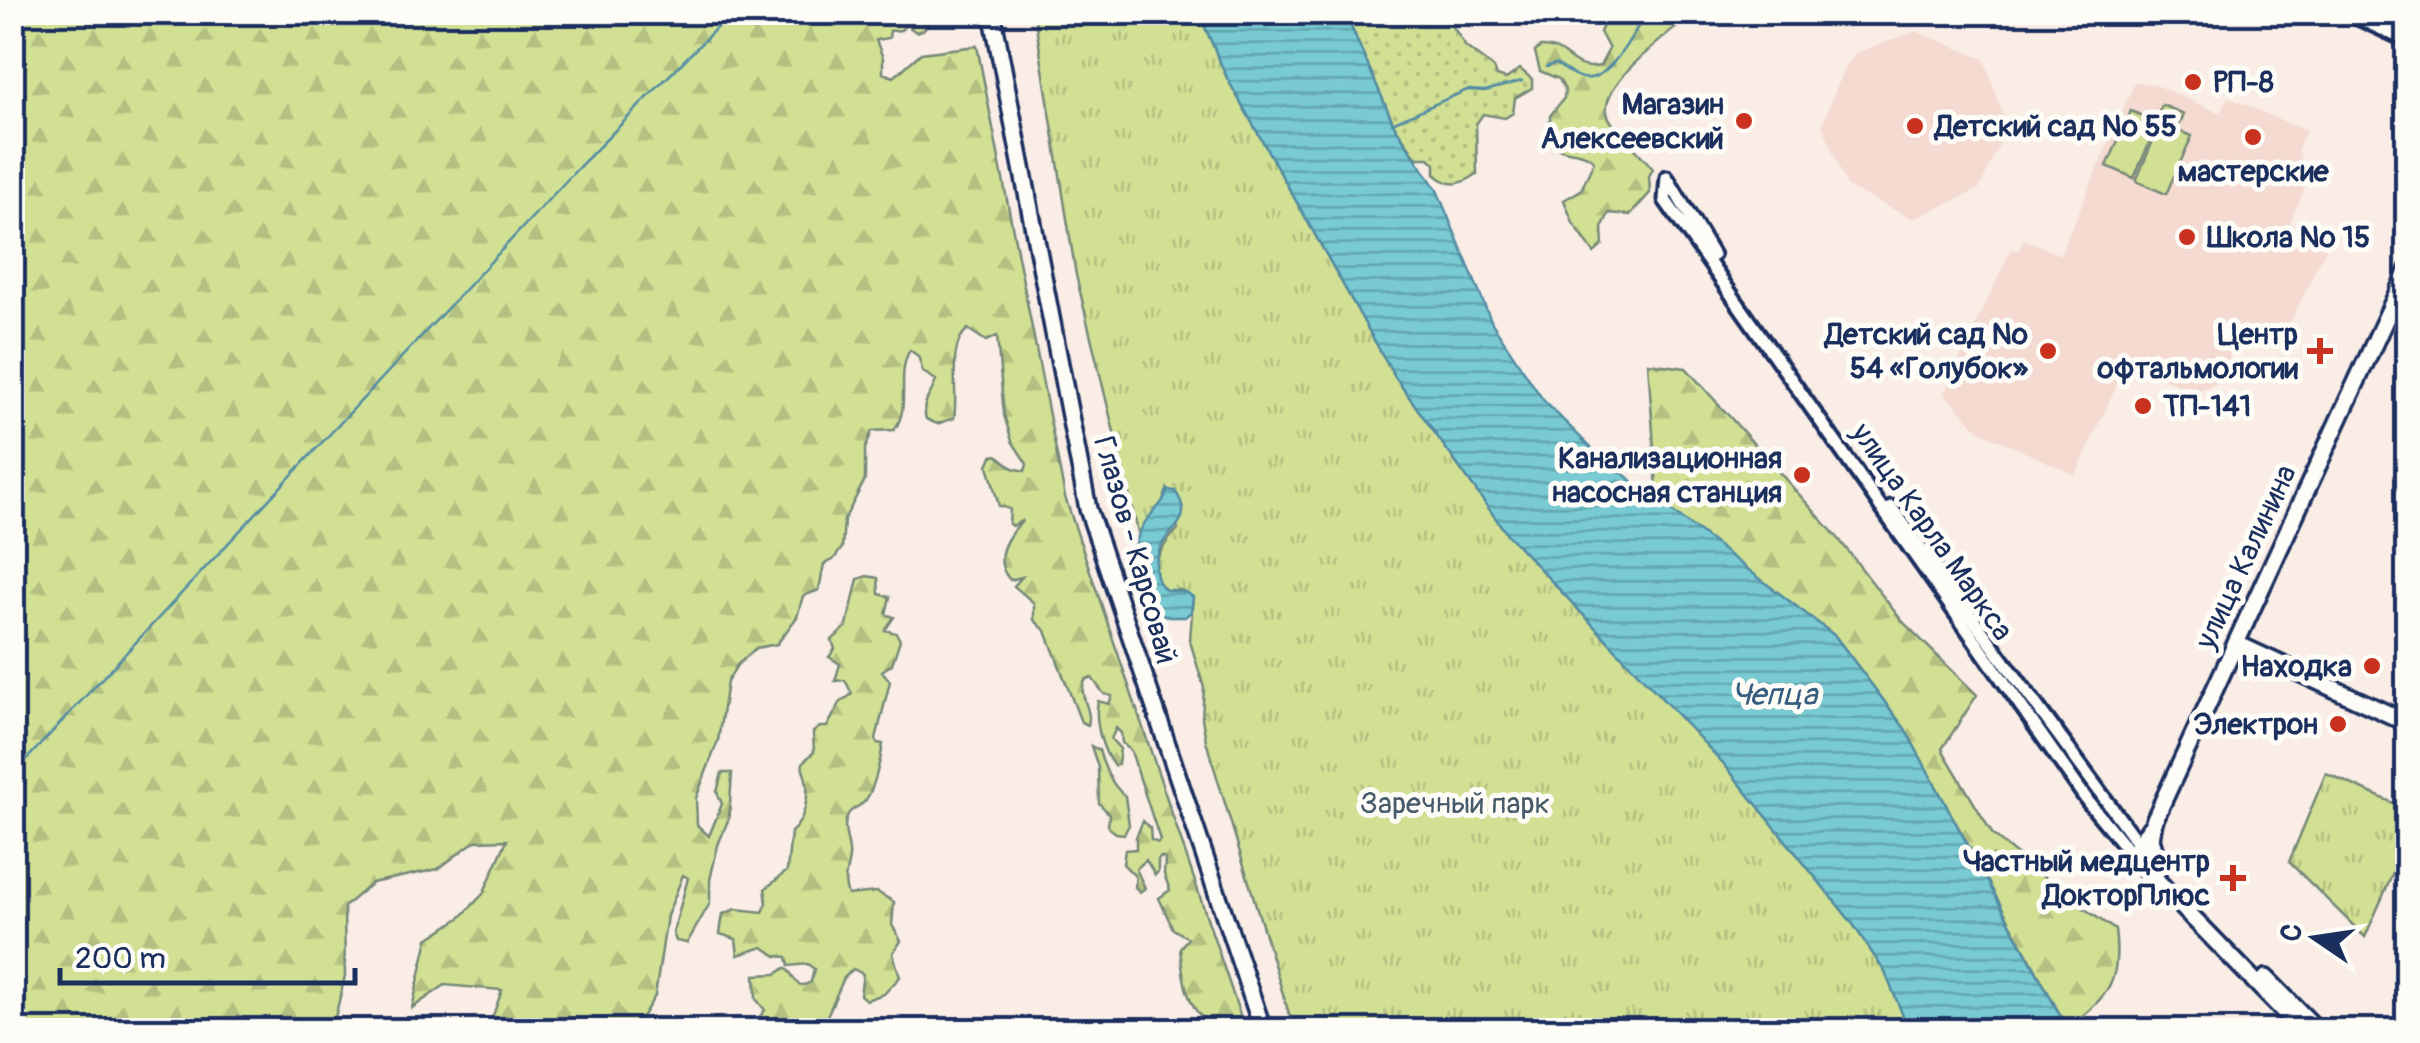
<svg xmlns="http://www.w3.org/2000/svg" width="2420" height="1043" font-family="Pangolin,sans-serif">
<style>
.built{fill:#f4dad0}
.grass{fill:url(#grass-dots);stroke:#768878;stroke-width:2.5}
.forest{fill:url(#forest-firs);stroke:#768878;stroke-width:2.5}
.park{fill:url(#park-tufts);stroke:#768878;stroke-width:2.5}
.garden{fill:#d1e093;stroke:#768878;stroke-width:2.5}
.water{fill:url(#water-rules);stroke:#538ca4;stroke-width:2.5}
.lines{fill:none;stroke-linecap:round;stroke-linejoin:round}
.stream{stroke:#538ca4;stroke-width:2.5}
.street-casing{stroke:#1b2f5e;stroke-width:19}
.secondary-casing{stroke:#1b2f5e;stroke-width:22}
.street{stroke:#fdfcf7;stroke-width:11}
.secondary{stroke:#fdfcf7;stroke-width:15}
.poi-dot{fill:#c8321e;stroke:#fdfcf7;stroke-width:4}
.labels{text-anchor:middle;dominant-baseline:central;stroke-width:10;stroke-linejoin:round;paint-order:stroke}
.poi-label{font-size:30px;font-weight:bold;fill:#1b2f5e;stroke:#fdfcf7;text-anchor:end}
.street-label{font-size:30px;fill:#1b2f5e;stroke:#fdfcf7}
.park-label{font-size:30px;fill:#485b6b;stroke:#fdfcf7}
.water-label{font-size:32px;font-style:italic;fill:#375e81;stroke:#fdfcf7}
</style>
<defs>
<pattern id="grass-dots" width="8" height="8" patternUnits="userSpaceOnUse" patternTransform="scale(2.5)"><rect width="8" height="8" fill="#d1e093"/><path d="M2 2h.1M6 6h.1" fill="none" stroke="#b3c081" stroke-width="1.8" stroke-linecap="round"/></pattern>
<pattern id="forest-firs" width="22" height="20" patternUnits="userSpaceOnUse" patternTransform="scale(2.5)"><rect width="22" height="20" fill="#d1e093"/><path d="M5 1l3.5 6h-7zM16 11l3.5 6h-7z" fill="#b3c081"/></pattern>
<pattern id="park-tufts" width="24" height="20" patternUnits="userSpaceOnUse" patternTransform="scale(2.5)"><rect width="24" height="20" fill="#d1e093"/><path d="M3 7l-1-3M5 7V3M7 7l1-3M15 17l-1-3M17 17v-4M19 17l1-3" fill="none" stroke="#b3c081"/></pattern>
<pattern id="water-rules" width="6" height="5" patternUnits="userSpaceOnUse" patternTransform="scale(2.5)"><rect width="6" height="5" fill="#79cad2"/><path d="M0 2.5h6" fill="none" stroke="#62a4ae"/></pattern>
</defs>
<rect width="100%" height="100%" fill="#f9ede5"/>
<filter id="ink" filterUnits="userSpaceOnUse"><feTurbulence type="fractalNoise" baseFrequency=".01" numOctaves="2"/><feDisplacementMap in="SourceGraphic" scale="20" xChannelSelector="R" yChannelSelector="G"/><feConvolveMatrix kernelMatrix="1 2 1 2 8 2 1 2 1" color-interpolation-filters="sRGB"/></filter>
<g filter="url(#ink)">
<path class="built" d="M1916 31 1984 59 2007 127 1979 189 1914 219 1847 187 1822 124 1843 71 1856 53Z
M2135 82 2153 84 2220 113 2228 97 2306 131 2297 150 2309 178 2288 227 2327 246 2277 350 2239 336 2218 383 2194 392 2127 362 2076 475 1981 432 1944 393 2011 249 2018 251 2024 239 2060 255Z"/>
<path class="grass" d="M1345 13H1444L1466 47 1494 68 1497 76 1506 79 1520 69 1532 79V88L1515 98 1513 113 1505 118 1483 114 1476 124 1477 174C1461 185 1450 188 1435 174V164L1429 158H1417L1395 127Z"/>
<path class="forest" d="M12 13H926L929 23 923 30 916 32 906 25 901 30 890 31 889 38 876 40 883 58V73L894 77 921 53 977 46 1065 497 1245 1030H1219L1218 1027 1216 1030H1206L1208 1024C1185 1004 1183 976 1180 948L1188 938 1173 929 1159 898 1170 890 1164 874 1165 859 1161 857 1158 860V872L1155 875 1146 860 1136 869 1145 888 1140 892 1135 887 1136 877 1123 864 1125 850 1136 849V837L1143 821 1150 828 1151 840 1158 843 1160 840 1131 751 1122 743 1121 733 1116 728 1111 739 1120 749 1118 764 1114 766C1102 751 1094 721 1098 701L1109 704 1112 696 1104 694 1092 678 1086 679C1076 695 1093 708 1088 725L1081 722 1046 631 1034 620V603L1014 586 1022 577 1010 580C991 559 1007 536 1023 520L1012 526 1009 524 1010 509 999 506 988 465 992 456 997 455 1013 468 1025 471 1027 464 1012 441 1004 415 997 336 986 341 968 329C946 346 959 392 954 418L937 424 926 419C920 401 932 396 936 380L923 372 918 356 910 350C895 374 912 407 894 430L872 431 865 449V480L844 520 842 548 833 560 824 564 819 590 803 596 797 617 777 644 756 648 737 665 727 682 718 741 696 798 697 825 709 836 722 804 717 792 722 773H732L729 818 718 845 710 880V903L687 943 676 941 673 933 688 878 683 875 667 916 655 996 634 1030H488L502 990 445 985 412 1008 428 939 461 917 483 894 507 840 475 841 438 869 372 883 344 907 345 976 332 1030H13Z
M1609 13H1694C1672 32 1596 84 1608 116 1614 131 1643 155 1653 169L1649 176 1650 193 1630 215 1609 213 1602 228 1603 245 1594 253 1573 223 1564 200 1581 190 1594 161C1583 149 1562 154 1550 144V116L1564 98 1565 90 1559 79 1540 71 1535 52 1540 47C1568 45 1570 73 1600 66L1609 49 1600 32Z
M1648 363 1686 368 1838 538 1902 621 1977 695 1942 749 1993 835 2065 895 2115 930C2122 986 2106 995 2068 1029L1905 729 1835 636 1658 503Z
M867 576 878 578 879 594 890 597 886 614 894 617 885 630 896 633 900 640 892 664 882 671 890 681 876 739 877 743 883 744C881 758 873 795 863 803 856 809 849 809 846 819 842 833 851 845 849 858 847 872 842 880 848 895L877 892 894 902 892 925 901 941 893 953 900 977 884 994 866 1000 860 995 863 974 853 969 844 978 827 1016 791 1030H749L765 1010 756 999 755 975 776 974 785 968C796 974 794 992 811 982L814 969 808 964 789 966 787 957 776 956 763 947 738 955 736 939 720 934 723 914 736 909 763 912 767 903 765 889 787 871 791 832C804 823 810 794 806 779 805 773 801 770 803 763 804 761 812 754 814 752L813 732 820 727H827L840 703 852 694 845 680 835 681 840 664 829 657 835 649 832 640 847 626 858 579Z
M1091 746 1099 750C1104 768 1111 785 1125 796L1129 825 1124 834 1116 833 1108 827 1109 814 1099 803 1098 767Z"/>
<path class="park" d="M1034 13H1199L1227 78 1395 377 1507 534 1724 764 1853 924 1885 972 1909 1030H1440L1437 1025 1429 1030H1294L1206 741 1202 718 1204 688 1190 641 1193 597 1180 590H1166C1143 573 1162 545 1178 529L1167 490C1162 509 1148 519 1139 536L1076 275Z
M2326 773 2407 809V841L2365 937 2289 862Z"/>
<path class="garden" d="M2162 105 2184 114 2177 130 2192 136 2166 194 2136 181 2161 122 2156 119Z
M2131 111 2158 123 2134 178 2107 166Z"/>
<path class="water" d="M1199 13H1345L1395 127 1437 190 1492 323 1543 400 1596 453 1835 636 1905 729 2068 1030H1909L1885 972 1853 924 1724 764 1507 534 1395 377 1227 78Z
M1168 490 1175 491C1195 520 1173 525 1161 546 1154 561 1153 581 1166 590L1186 592 1193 597 1191 612 1185 617H1170L1151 610C1134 583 1126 543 1150 516 1158 506 1163 504 1168 490Z"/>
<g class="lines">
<path class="stream" d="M1546 67 1555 64C1565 68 1573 77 1583 78 1609 83 1634 32 1647 12
M1392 123 1467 90 1485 91 1522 81
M12 775 579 167 732 12"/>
<g class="street-casing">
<path id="street" d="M2345 12 2408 41
M2371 12 2408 29
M1667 177 1665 200 2089 803 2132 855
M1669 181 1713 255
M1891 507 2139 845"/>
</g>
<g class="secondary-casing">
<path id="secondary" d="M992 12 1088 509 1263 1030
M2237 644 2408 723
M2150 828 2132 855 2302 1030
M2159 869 2151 838 2154 821 2408 270
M2266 978 2317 1030"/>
</g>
<use href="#street" class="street"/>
<use href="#secondary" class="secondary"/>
</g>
</g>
<g class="poi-dot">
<circle cx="2193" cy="82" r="10"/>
<circle cx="1744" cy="121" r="10"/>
<circle cx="1915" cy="126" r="10"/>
<circle cx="2253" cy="137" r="10"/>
<circle cx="2187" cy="237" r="10"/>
<circle cx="2048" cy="351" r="10"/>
<path d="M2315 336h10v10h10v10h-10v10h-10v-10h-10v-10h10z"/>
<circle cx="2143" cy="406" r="10"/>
<circle cx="1802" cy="475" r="10"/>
<circle cx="2372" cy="666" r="10"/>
<circle cx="2338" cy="724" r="10"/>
<path d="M2228 863h10v10h10v10h-10v10h-10v-10h-10v-10h10z"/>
</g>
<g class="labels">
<g class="poi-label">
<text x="2213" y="82" text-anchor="start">РП-8</text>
<text x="1724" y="104">Магазин<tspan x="1724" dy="34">Алексеевский</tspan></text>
<text x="1935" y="126" text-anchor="start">Детский сад № 55</text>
<text x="2253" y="171" text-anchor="middle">мастерские</text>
<text x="2207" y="237" text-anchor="start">Школа № 15</text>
<text x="2028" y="334">Детский сад №<tspan x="2028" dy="34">54 «Голубок»</tspan></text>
<text x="2298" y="334">Центр<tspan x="2298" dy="34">офтальмологии</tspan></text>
<text x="2163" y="406" text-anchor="start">ТП-141</text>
<text x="1782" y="458">Канализационная<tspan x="1782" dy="34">насосная станция</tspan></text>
<text x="2352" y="666">Находка</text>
<text x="2318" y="724">Электрон</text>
<text x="2210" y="861">Частный медцентр<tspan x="2210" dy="34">ДокторПлюс</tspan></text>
</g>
<g class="street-label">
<text transform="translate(1932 532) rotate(55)">улица Карла Маркса</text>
<text transform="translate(1135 550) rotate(74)">Глазов - Карсовай</text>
<text transform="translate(2246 557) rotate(-65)">улица Калинина</text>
</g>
<g class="park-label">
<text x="1455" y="803">Заречный парк</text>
</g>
<g class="water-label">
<text x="1774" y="695">Чепца</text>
</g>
</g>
<rect width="2420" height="1043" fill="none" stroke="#fdfcf7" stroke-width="50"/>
<rect x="25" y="25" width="2370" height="993" fill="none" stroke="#1b2f5e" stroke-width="4" filter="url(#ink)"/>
<g transform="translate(2315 938) rotate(283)" stroke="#fdfcf7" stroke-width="8" paint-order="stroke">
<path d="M0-8L18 38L0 25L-18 38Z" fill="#1b2f5e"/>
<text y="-15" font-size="28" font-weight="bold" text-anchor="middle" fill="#1b2f5e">С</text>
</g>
<path d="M60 968v15h295v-15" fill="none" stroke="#1b2f5e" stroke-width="5"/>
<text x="75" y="968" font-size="30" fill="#1b2f5e" stroke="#fdfcf7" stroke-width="8" paint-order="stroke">200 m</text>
</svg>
